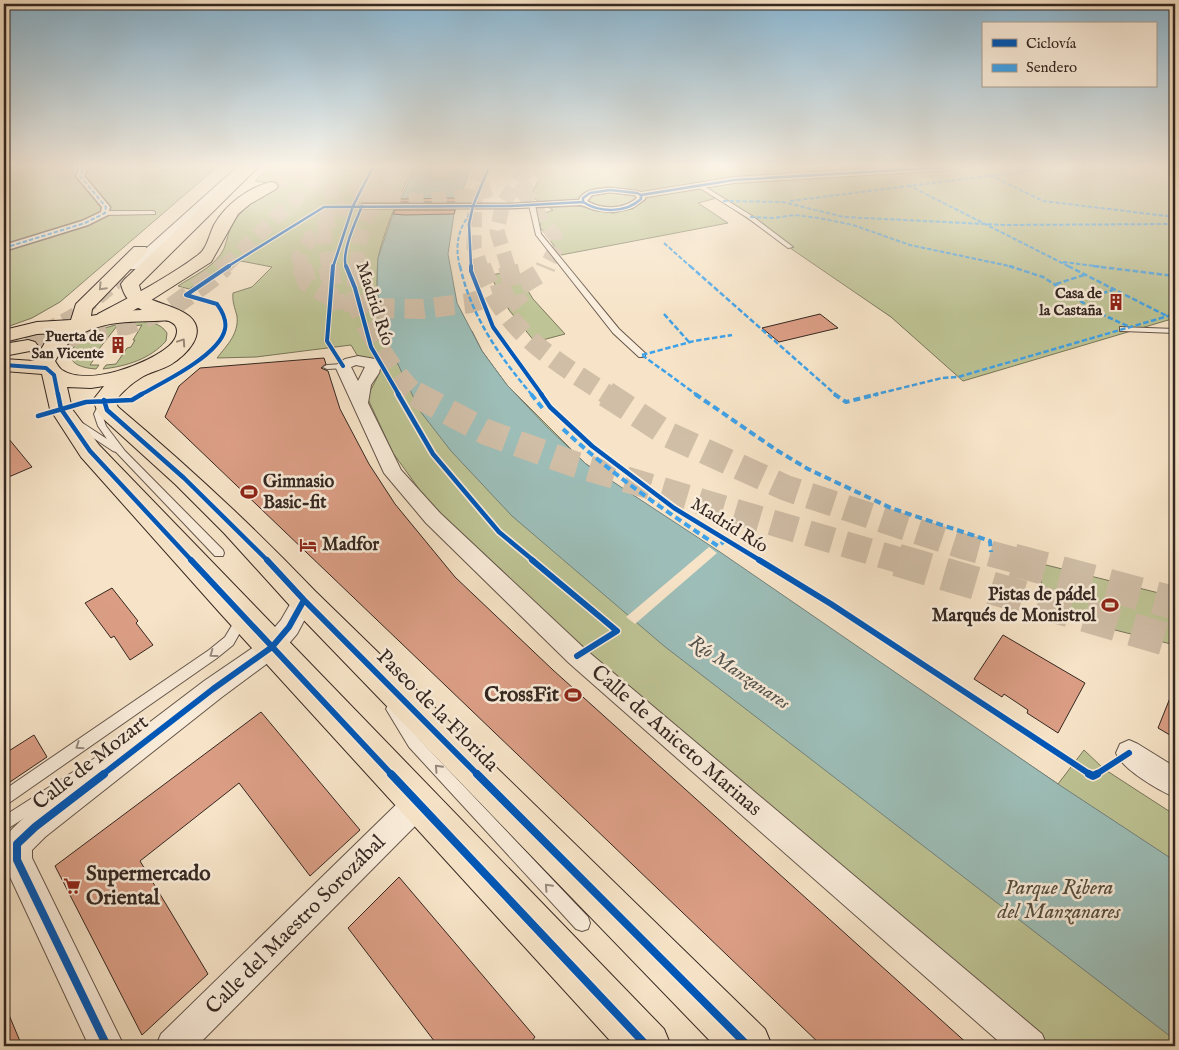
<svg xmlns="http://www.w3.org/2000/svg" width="1179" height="1050" font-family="'IM FELL English',serif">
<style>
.green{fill:#bec495;stroke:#79765b}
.water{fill:#9dbeb8;stroke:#73827c}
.pier{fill:#f7e4c8}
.building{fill:#db9e85;stroke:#342721}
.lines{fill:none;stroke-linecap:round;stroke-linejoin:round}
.minor-tunnel{stroke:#d0bea7;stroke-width:14;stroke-dasharray:14 7;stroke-linecap:butt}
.motorway-tunnel-far3{stroke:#d0bea7;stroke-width:15;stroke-dasharray:15 8;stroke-linecap:butt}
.motorway-tunnel-far2{stroke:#d0bea7;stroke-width:20;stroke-dasharray:20 10;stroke-linecap:butt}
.motorway-tunnel-far1{stroke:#d0bea7;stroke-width:26;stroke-dasharray:26 12;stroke-linecap:butt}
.motorway-tunnel{stroke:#d0bea7;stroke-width:33;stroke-dasharray:33 16;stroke-linecap:butt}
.service-casing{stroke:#65564b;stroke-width:2}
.pedestrian-casing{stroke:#65564b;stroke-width:3}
.minor-casing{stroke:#65564b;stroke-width:2}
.primary-casing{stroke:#342721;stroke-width:2}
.motorway-casing{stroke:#342721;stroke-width:2}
.service{fill:#faeddb;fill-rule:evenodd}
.pedestrian{fill:#faeddb;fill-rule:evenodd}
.minor{fill:#faeddb;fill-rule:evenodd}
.primary{fill:#f7e4c8;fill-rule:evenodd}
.motorway{fill:#f7e4c8;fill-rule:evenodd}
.quiet-far2{stroke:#3ea2ea;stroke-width:2;stroke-dasharray:4.5 2;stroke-linecap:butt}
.quiet-far1{stroke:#3ea2ea;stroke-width:2.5;stroke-dasharray:5.5 2.5;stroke-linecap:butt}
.quiet{stroke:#3ea2ea;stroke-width:4;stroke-dasharray:7 4;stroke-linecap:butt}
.cycleway-far4-casing{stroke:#faeddb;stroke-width:4.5}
.cycleway-far3-casing{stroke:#faeddb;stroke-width:6}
.cycleway-far2-casing{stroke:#faeddb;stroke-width:8}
.cycleway-far1-casing{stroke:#faeddb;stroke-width:9}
.cycleway-casing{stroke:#faeddb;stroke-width:11}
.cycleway-far4{stroke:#0057b8;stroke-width:2.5}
.cycleway-far3{stroke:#0057b8;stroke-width:4}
.cycleway-far2{stroke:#0057b8;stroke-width:4.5}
.cycleway-far1{stroke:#0057b8;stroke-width:6}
.cycleway{stroke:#0057b8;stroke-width:8}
.oneway{stroke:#968674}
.oneway2{stroke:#978a7e}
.labels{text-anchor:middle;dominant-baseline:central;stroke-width:5;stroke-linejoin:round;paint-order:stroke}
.far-poi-label{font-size:15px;font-weight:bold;fill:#342721;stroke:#faeddb;text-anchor:end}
.street-label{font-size:18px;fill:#342721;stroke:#faeddb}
.poi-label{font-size:18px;font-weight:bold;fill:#342721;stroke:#faeddb;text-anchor:start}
.water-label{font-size:19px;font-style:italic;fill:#54544e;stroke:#faeddb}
.near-poi-label{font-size:21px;font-weight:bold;fill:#342721;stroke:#faeddb;text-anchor:end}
.near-street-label{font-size:21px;fill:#342721;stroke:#faeddb}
.near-park-label{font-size:21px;font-style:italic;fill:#564e3e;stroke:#faeddb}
</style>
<rect width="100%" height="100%" fill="#f7e4c8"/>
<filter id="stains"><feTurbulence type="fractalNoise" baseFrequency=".004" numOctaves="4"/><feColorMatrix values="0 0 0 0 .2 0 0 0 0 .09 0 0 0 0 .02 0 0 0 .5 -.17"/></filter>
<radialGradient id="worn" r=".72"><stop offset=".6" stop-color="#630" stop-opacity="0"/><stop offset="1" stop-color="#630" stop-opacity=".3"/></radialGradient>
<path class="green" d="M4 167H217L60 302 32 318 4 328Z
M269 167H416C403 182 381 239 378 259 376 277 378 295 379 313L472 331 482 351 507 385 586 464 1058 784 1084 750 1104 769 1175 815V1046H1051L595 662 457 532 419 489 393 453 367 397 378 376 363 357 357 355 351 345 256 357 217 358C227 345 239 334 237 316 235 308 232 302 233 293L252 287 272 267 241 261 189 289 178 286C193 276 210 269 221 254 226 247 227 237 230 229 240 207 263 195 283 185L255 181Z
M551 167H1175V318L963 381 891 317 717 198 698 203 728 223 561 255 540 227 542 214 553 210 530 196 541 176H549Z
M516 271 533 299 565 334 535 342 509 310 490 275Z
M136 321C148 322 160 322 167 333L166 341C150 359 127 366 103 369L106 365 116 364 127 348 131 347 135 340H133L142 325 133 326Z
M129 322 127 326H117L99 349H101L90 365H99L96 369C65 367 62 350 89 335 101 328 115 325 129 322Z
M1038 563 1175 597V645L1047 613Z"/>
<path class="water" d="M416 167H471L454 214 448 254 457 303 482 351 507 385 547 427 586 464 720 552 1058 784 1175 861V1040L664 646 512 516 451 451 420 411 387 341 379 313 377 286 378 258 393 214Z"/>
<path class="pier" d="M709 547 717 553 635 624 626 617Z"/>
<path class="building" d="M458 198 457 202H398L400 199Z
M395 210H455L454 214 405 215 393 214Z
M820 314 838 328 779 342 762 328Z
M324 358 326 364 321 368 328 371 340 409 369 464 395 504 455 577 553 670 970 1046H822L165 417 179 386 200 368Z
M4 433 32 467 4 479Z
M112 588 138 621 136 623 153 645 130 660 114 636 111 638 85 603Z
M1003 635 1085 683 1058 733 1027 713 1028 710 1004 694 1002 697 974 679Z
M1174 688H1175V738L1158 728Z
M261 712 360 830 310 876 239 783 140 861 208 974 142 1035 55 866Z
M34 735 47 757 4 786V754Z
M399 877 535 1037 528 1046H438L348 928Z
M4 1003 22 1046H4Z"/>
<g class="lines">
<path class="minor-tunnel" d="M4 342C63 328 91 307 134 266"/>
<path class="motorway-tunnel-far3" d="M481 167 475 185 474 247 481 267
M271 186 310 167
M521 191 535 205 540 217 556 237 557 246 546 267
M520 193C529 177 544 171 561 167
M363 195C407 203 448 203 491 189
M224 267 330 167
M302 267 299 257 313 235 336 216 378 167
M329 267 324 234 336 167
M357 267C358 258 358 248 360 240 367 213 383 188 399 167
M508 267 497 231 503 203 528 167"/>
<path class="motorway-tunnel-far2" d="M302 266 307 282 335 299 375 308 422 309 470 303 512 290 544 271 546 266
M328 266 338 310
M357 266C356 280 356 299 360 312 367 332 401 384 418 395
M481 266C505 332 552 359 608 395
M508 266 516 300 521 306
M28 346 127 325 172 307 212 278 225 266"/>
<path class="motorway-tunnel-far1" d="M415 394 486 432 574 464 902 561
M606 394 669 435 786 488 962 546 1018 561"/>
<path class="motorway-tunnel" d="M897 560 1175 642
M1013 560 1175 603"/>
<g class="service-casing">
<path id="service" d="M695 183H699L752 216 793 247 788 248 748 218 695 185Z
M532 203 535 205 541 234 619 329 645 353V357H639L613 333 536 235 529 205Z
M153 211 155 212V214L105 215 102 213 105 211Z
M1120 327 1175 329V333L1123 331H1120Z
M343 364H346V368L327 369 323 367 327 365Z
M101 400H104L108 402 102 414 106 426 125 451 223 550 224 553 223 556H215L116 452 113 451 75 426 74 424 75 422H81L107 439 98 426 94 414Z
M241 615 245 617 247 620 233 645 217 658 9 803 4 805V790L209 650 225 637 237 617Z
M392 703 396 705 419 739 588 917 590 923 588 929 582 931 576 929 409 747 386 709 388 705Z
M95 758 100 760 102 765 100 770 4 831V816Z"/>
</g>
<g class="pedestrian-casing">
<path id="pedestrian" d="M80 167H88L84 176 110 207 108 215 88 225 4 251V245L82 221 101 212 102 207 76 176Z
M610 188 637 191 645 195V199L632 208 613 212 596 210 581 205 511 208H362L358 206 362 204H511L579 200C584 189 599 189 610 188ZM610 192 635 195 637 198C624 210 601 210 587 201L592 195Z"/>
</g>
<g class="minor-casing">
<path id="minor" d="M237 167H248L138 269H130L128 266 130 263Z
M902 167H955L950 170 734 183 641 198 636 195 641 192 734 177Z
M358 356 375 359 381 365 379 373 371 385 368 403 401 470 440 513 585 649 1042 1034 1047 1046H1004L569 663 426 523 384 473 335 366 345 359ZM356 365 365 367 358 381 351 367Z
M304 591 312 594 315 600 297 634 280 654 222 697 45 837 32 850V858L124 1046H89L4 864C4 835 4 836 25 817L204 681 264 640 281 620 296 594Z
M1129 740 1138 744 1175 767V797C1159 791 1122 769 1116 753L1120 744Z
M418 789 428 793 432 803 428 813 197 1046H156L161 1034 408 793Z"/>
</g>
<g class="primary-casing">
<path id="primary" d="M243 167H258L139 285 141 292 146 297C159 304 178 307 189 316 209 333 186 355 170 365 161 370 150 372 142 377 132 383 122 392 115 401L118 407C187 465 253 526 315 591L765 1029 772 1046H715L293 609 224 533 175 484 99 415 93 400 104 386 91 388 67 387 72 409 99 445 664 1029 671 1046H615L220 613 81 457 50 409 42 374 4 371V359L34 361 46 341 55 333 37 334 4 342V330L37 322 71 320 76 304 134 247H146L148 251 92 309 91 316 117 311 142 310C130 303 124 297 121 284L124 280ZM154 321C159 321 165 320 169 321 182 326 177 339 169 346 148 364 88 387 62 370 59 368 57 364 55 361 76 323 114 322 154 321Z"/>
</g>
<g class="motorway-casing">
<path id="motorway" d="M271 182 276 183 278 186 276 189 250 204 238 214 211 262 145 304 112 322 105 324 98 322 95 318 98 314C130 297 169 277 198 255 207 249 209 235 214 225 225 205 249 187 271 182Z
M28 340 35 342 38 346 35 350 4 356V344Z"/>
</g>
<use href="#service" class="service"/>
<use href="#pedestrian" class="pedestrian"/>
<use href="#minor" class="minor"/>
<use href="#primary" class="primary"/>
<use href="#motorway" class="motorway"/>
<path class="quiet-far2" d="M1164 167 1175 171
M990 175 1043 201 1175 217
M908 185 1070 267
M723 201 783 202 844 217 1005 225 1175 224
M790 201 1059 167
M750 217 773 218 795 215 819 218 853 225 910 245 1014 267
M664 243 691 267
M4 248 85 223 105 213 106 207 80 176 84 167
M1063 262 1103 267
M460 267C455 248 457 230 470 214"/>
<path class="quiet-far1" d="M460 266C471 316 499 356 532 395
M690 266 836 395
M1009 266 1043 277 1099 313 1130 327
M1068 266 1167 316
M1093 266 1175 276
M1056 284 1084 275
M1079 300 1113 290
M664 314 689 342
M642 355 697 395
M642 355 694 341 732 335
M873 395 942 378 958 377 1175 314"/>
<path class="quiet" d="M531 394 544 410
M695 394 778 451 808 469 891 508 990 541 991 552
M834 394 846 402 878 394
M563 429C611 474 664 510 718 546L726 540"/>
<g class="cycleway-far4-casing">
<path id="cycleway-far4" d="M610 190 637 193 641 195V199C626 213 600 213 583 202V198L590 193Z
M641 195 734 180 950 167
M227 267 324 207 511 206 583 202
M333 267 353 206 373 167
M346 267C341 252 356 221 362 206
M471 267 469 224 473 206 489 167"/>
</g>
<g class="cycleway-far3-casing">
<path id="cycleway-far3" d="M333 266 327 341 343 366
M346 266 355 288 371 347 399 395
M471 266V271L493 327 542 395
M186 295 229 266
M4 365 46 368 54 375 58 395
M140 395C162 383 220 355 225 329 227 320 222 311 217 304L186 295"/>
</g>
<g class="cycleway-far2-casing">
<path id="cycleway-far2" d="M58 394 61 409 90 451 192 561
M398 394 433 454 499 532 534 561
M541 394 550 407 592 446 674 508 761 561
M104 400 107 410 184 478 268 561
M38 416 86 402 132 400 142 394"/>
</g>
<g class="cycleway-far1-casing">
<path id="cycleway-far1" d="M191 560 392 775
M267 560 304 600 478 775
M532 560 617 631 577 656
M759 560 831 604 1091 775
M102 775 213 689 272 647 289 627 304 600
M1095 775 1129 753"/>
</g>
<g class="cycleway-casing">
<path id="cycleway" d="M104 774 35 827 17 844V860L107 1046
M391 774 647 1046
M477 774 748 1046
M1089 774 1093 776 1097 774"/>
</g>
<use href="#cycleway-far4" class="cycleway-far4"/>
<use href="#cycleway-far3" class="cycleway-far3"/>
<use href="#cycleway-far2" class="cycleway-far2"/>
<use href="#cycleway-far1" class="cycleway-far1"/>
<use href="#cycleway" class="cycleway"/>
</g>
<defs><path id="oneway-chevron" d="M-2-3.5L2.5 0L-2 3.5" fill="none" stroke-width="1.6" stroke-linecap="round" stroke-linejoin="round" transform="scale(1.25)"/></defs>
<g class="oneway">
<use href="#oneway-chevron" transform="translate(102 287) rotate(134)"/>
<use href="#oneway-chevron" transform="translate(182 342) rotate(-56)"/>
</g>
<g class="oneway2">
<use href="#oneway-chevron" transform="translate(213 654) rotate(144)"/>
<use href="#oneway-chevron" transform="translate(79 746) rotate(146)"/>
<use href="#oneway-chevron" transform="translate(438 768) rotate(-133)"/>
<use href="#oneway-chevron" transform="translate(548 887) rotate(-133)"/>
</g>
<linearGradient id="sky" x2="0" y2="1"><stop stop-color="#8ab8d5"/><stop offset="0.53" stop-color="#fbf3e6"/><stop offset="1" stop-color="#fbf3e6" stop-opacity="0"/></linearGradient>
<rect width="1179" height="314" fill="url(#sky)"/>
<defs>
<g id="building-bare" transform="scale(1.35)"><path d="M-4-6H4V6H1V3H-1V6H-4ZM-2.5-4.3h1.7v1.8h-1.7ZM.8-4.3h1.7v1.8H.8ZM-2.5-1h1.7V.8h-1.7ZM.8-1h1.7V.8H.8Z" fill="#8f2418" stroke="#faeddb" stroke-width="2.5" paint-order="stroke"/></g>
<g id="stadium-bare" transform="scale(1.35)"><path d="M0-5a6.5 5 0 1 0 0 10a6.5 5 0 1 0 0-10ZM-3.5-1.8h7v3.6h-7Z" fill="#8f2418" stroke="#faeddb" stroke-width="2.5" paint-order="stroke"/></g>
<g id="hotel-bare" transform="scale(1.35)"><path d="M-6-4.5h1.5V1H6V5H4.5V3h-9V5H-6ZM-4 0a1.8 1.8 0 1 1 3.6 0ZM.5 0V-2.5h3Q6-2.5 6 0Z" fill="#8f2418" stroke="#faeddb" stroke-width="2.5" paint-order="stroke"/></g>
<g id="supermarket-bare" transform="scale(1.35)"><path d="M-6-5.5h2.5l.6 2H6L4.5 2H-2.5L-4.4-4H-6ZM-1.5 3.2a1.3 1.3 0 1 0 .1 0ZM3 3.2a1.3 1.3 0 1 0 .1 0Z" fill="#8f2418" stroke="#faeddb" stroke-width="2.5" paint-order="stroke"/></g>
</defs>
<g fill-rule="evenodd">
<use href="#building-bare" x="1116" y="302"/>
<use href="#building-bare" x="118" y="345"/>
<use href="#stadium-bare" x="249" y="492"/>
<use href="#hotel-bare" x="308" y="545"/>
<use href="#stadium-bare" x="1110" y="605"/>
<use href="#stadium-bare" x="573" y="695"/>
<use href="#supermarket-bare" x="72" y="886"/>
</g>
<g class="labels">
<g class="far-poi-label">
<text x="1102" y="293">Casa de<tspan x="1102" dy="17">la Castaña</tspan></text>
<text x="104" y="336">Puerta de<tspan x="104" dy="17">San Vicente</tspan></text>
</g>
<g class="street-label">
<text transform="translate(374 304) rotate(72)">Madrid Río</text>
<text transform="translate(729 526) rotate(32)">Madrid Río</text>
</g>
<g class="poi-label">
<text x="263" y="482">Gimnasio<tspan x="263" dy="21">Basic-fit</tspan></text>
<text x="322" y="545">Madfor</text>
<text x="1096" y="595" text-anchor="end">Pistas de pádel<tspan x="1096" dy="21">Marqués de Monistrol</tspan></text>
</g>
<g class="water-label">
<text transform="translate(739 673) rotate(34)">Río Manzanares</text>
</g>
<g class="near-poi-label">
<text x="559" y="695">CrossFit</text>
<text x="86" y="874" text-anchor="start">Supermercado<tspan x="86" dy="24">Oriental</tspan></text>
</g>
<g class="near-street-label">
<text transform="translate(437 711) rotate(45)">Paseo de la Florida</text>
<text transform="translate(676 741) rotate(41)">Calle de Aniceto Marinas</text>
<text transform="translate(91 763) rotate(-38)">Calle de Mozart</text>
<text transform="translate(296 925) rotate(-45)">Calle del Maestro Sorozábal</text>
</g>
<g class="near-park-label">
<text x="1059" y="888">Parque Ribera<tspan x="1059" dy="24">del Manzanares</tspan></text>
</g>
</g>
<rect width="1179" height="1050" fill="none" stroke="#f7e4c8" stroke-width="20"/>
<rect x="5" y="5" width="1169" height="1040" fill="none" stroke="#342721" stroke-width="2.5"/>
<rect x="10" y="10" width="1159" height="1030" fill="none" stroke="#342721"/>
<rect x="982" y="22" width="175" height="65" fill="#faeddb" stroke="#ab9e91"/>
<rect x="992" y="39" width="25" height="8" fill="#0057b8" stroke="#ab9e91"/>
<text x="1026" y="48" font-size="15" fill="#342721">Ciclovía</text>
<rect x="992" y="64" width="25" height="8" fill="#3ea2ea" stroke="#ab9e91"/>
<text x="1026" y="72" font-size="15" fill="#342721">Sendero</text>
<rect width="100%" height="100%" filter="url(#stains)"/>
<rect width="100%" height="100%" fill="url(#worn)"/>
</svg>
